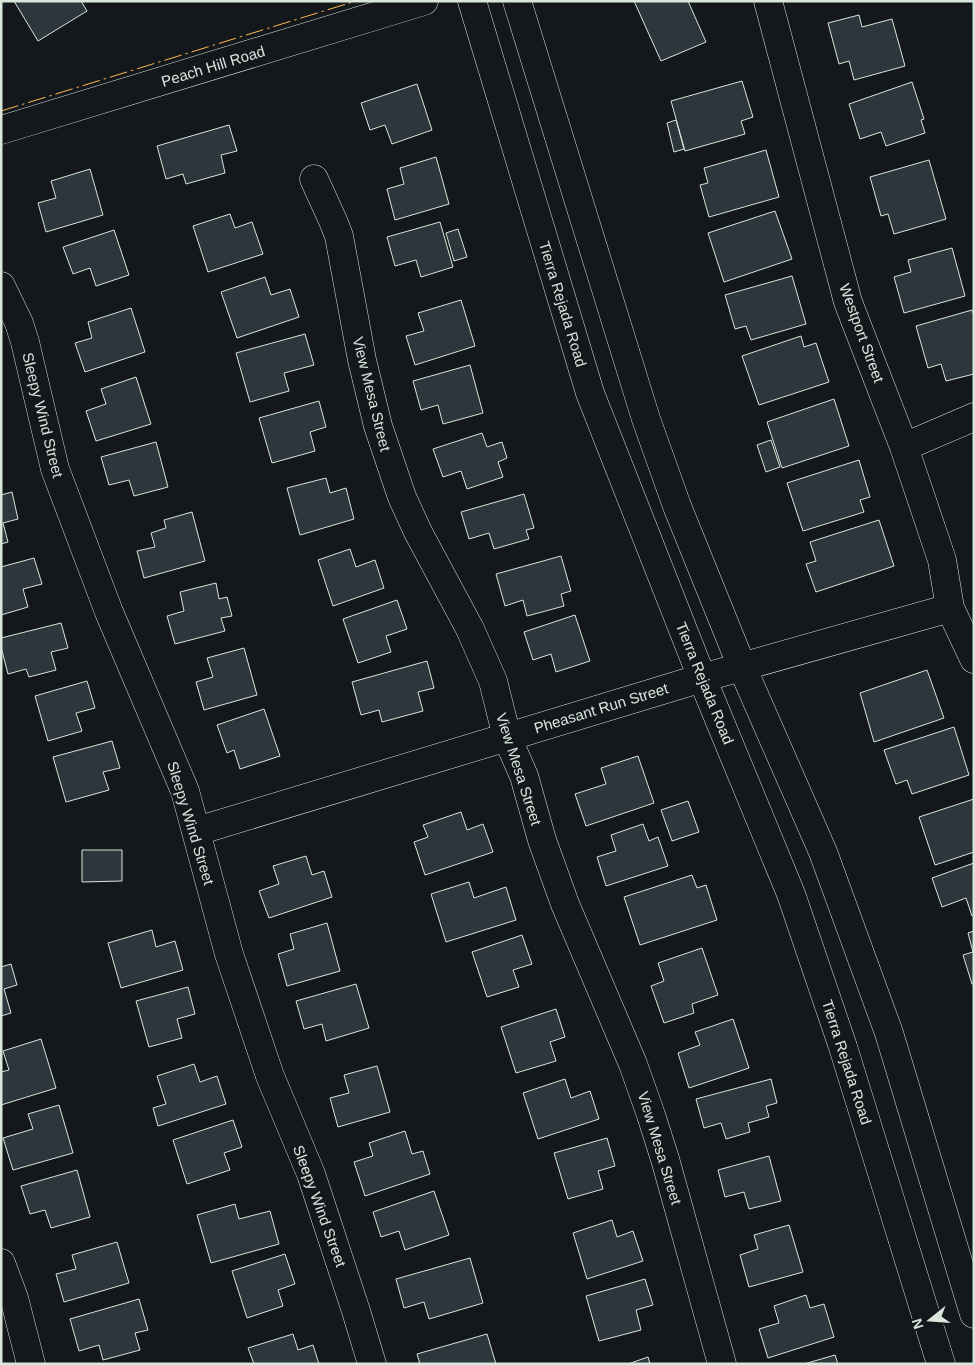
<svg xmlns="http://www.w3.org/2000/svg" width="975" height="1365" font-family="Helvetica,sans-serif">
<style>
.building{fill:#2c363c;stroke:#d8e6dc}
.lines{fill:none;stroke-linecap:round;stroke-linejoin:round}
.minor-casing{stroke:#d8e6dc;stroke-width:29}
.major-casing{stroke:#d8e6dc;stroke-width:29}
.minor{stroke:#14181c;stroke-width:28}
.major{stroke:#14181c;stroke-width:28}
.power{stroke:#ffb74d;stroke-width:1;stroke-dasharray:18 4 2.5 4;stroke-linecap:butt}
.labels{text-anchor:middle;dominant-baseline:central;stroke-width:4;stroke-linejoin:round;paint-order:stroke}
.street-label{font-size:15px;fill:#d8e6dc;stroke:#14181c}
</style>
<rect width="100%" height="100%" fill="#14181c"/>
<path class="building" d="M14 1H81L87 11 38 41Z
M634 1H688L706 42 661 61Z
M859 15 862 27 892 19 905 66 854 80 849 61 839 64 828 23Z
M742 81 753 117 741 121 745 134 685 151 671 101Z
M912 82 924 119 921 120 925 133 886 146 881 132 860 139 849 104Z
M417 84 432 130 392 144 385 125 370 130 361 103Z
M676 120 684 149 674 152 667 123Z
M229 125 237 151 221 155 225 173 186 184 183 174 166 179 157 146Z
M766 150 779 197 709 217 700 185 708 183 704 168Z
M436 157 449 204 395 220 387 189 404 184 400 168Z
M929 160 946 219 894 234 888 214 881 216 870 177Z
M90 169 103 215 46 232 38 203 56 198 51 181Z
M775 211 792 259 724 282 708 233Z
M230 214 235 228 252 222 263 254 208 272 193 226Z
M440 222 453 267 421 277 416 260 395 266 387 237Z
M458 229 467 257 454 261 446 233Z
M114 230 129 275 96 286 90 268 73 274 63 247Z
M952 248 965 296 904 313 894 277 911 272 908 260Z
M792 276 806 324 751 340 746 326 735 329 725 295Z
M265 277 271 295 290 289 299 317 237 338 221 292Z
M461 300 475 346 415 365 406 336 424 331 418 313Z
M131 308 145 352 85 372 75 343 92 338 88 322Z
M972 310 974 316V374L946 381 941 364 928 368 916 326Z
M305 334 314 365 284 373 289 391 250 402 236 353Z
M801 336 804 347 816 343 829 382 759 405 742 356Z
M470 365 483 413 443 424 438 405 421 410 413 381Z
M136 377 151 424 96 441 86 411 106 404 101 389Z
M834 399 849 446 782 468 767 422Z
M319 401 326 427 310 432 315 451 272 463 259 418Z
M482 433 487 447 502 442 507 458 498 462 503 477 467 489 461 471 443 477 433 449Z
M771 440 780 467 766 472 757 445Z
M156 442 168 487 134 496 129 480 109 485 101 457Z
M859 460 870 497 860 500 864 512 803 531 787 483Z
M326 478 330 493 346 488 354 519 300 535 287 488Z
M12 492 18 519 3 523 8 542 1 544V495Z
M524 494 534 528 526 530 529 539 494 549 489 533 469 539 461 512Z
M192 512 205 561 144 578 137 551 155 547 151 533 166 528 164 520Z
M879 520 894 566 816 592 806 564 816 561 810 542Z
M350 549 356 567 375 560 384 588 333 606 318 560Z
M561 556 571 591 561 594 564 606 527 616 523 600 505 606 496 574Z
M34 558 42 584 23 589 28 607 1 615V567Z
M216 583 219 599 227 597 232 616 221 618 225 631 175 644 167 616 184 611 180 592Z
M397 600 407 629 386 636 391 652 358 663 343 619Z
M575 615 590 661 556 672 551 654 533 660 524 632Z
M61 623 68 648 51 652 56 670 29 677 26 669 8 674 1 647V638Z
M244 648 257 695 204 710 196 682 213 677 207 658Z
M427 661 434 688 418 692 423 711 382 722 379 710 361 715 352 682Z
M927 670 944 718 874 742 860 693Z
M87 681 95 708 76 713 82 731 48 741 35 696Z
M264 709 280 756 240 769 234 750 227 753 217 725Z
M954 727 969 775 912 794 907 780 896 784 884 750Z
M112 741 120 768 103 772 109 790 66 802 53 757Z
M638 756 654 803 586 826 575 794 606 784 601 768Z
M974 799V852L935 865 919 817Z
M688 801 699 832 672 841 661 810Z
M461 812 467 830 483 824 493 852 425 875 414 842 428 837 423 825Z
M643 824 649 841 658 837 668 866 606 886 597 857 616 851 611 835Z
M82 850H122V881L82 882Z
M306 856 312 875 324 871 332 897 269 918 259 891 279 884 273 866Z
M974 863V915L972 916 966 898 942 907 932 878Z
M692 875 697 888 706 885 717 920 640 945 624 897Z
M469 882 474 898 506 887 516 920 446 942 431 894Z
M327 923 340 971 287 986 278 954 294 949 290 934Z
M152 930 156 947 175 941 183 970 121 988 108 943Z
M974 931V984H972L963 955 973 952 968 933Z
M522 935 532 964 513 970 519 987 487 997 472 952Z
M702 948 718 995 692 1004 694 1013 664 1023 651 986 664 981 658 963Z
M11 964 17 985 4 989 11 1013 1 1016V967Z
M356 984 369 1028 326 1041 322 1024 304 1029 296 1001Z
M188 987 195 1014 177 1019 182 1038 149 1047 136 1001Z
M556 1009 565 1037 550 1042 556 1061 516 1073 501 1027Z
M733 1019 749 1068 689 1088 678 1053 700 1045 695 1032Z
M41 1039 56 1088 1 1105V1072L9 1070 3 1051Z
M194 1064 200 1082 217 1076 226 1104 158 1126 153 1108 166 1104 157 1076Z
M377 1066 390 1112 338 1127 330 1098 349 1093 344 1075Z
M565 1079 571 1098 590 1091 599 1119 538 1139 523 1093Z
M771 1079 777 1103 766 1106 769 1117 748 1123 750 1132 726 1139 721 1123 704 1128 696 1099Z
M59 1105 73 1153 13 1170 3 1138 33 1129 28 1114Z
M233 1120 242 1147 224 1153 230 1170 187 1184 173 1140Z
M405 1131 412 1154 423 1151 430 1174 365 1196 354 1162 373 1156 369 1143Z
M607 1138 615 1166 598 1171 603 1189 568 1199 554 1153Z
M769 1156 781 1201 749 1209 744 1192 725 1197 718 1170Z
M77 1170 90 1217 51 1228 45 1210 30 1214 21 1186Z
M434 1191 449 1235 405 1250 399 1231 381 1237 373 1212Z
M235 1204 239 1219 270 1211 279 1244 211 1263 197 1215Z
M612 1220 617 1237 633 1231 643 1261 587 1279 573 1233Z
M789 1225 803 1272 749 1287 740 1255 758 1249 754 1235Z
M117 1242 129 1283 64 1302 56 1274 76 1269 72 1255Z
M285 1254 295 1284 278 1290 283 1306 247 1318 232 1271Z
M470 1258 483 1303 429 1319 424 1302 404 1308 396 1279Z
M645 1279 653 1305 636 1310 641 1330 599 1341 586 1296Z
M806 1295 810 1308 824 1304 834 1337 768 1358 759 1329 779 1323 774 1306Z
M139 1299 148 1330 135 1333 140 1350 103 1360 99 1345 79 1351 70 1319Z
M293 1334 298 1350 313 1345 319 1364H254L248 1348Z
M487 1334 496 1364H420L417 1354Z
M835 1355 838 1364H804Z
M648 1357 650 1364H628Z"/>
<g class="lines">
<g class="minor-casing">
<path id="minor" d="M768 1 848 302 904 447 942 560 950 608 974 659
M1 130 424 1
M314 179 334 223 339 236 362 360 378 426 402 497 418 532 470 629 493 681 507 737 524 776 542 840 565 904 633 1064 651 1115 665 1159 722 1364
M1 286 19 323 25 342 55 469 109 612 185 791 229 954 270 1076 311 1174 356 1311 372 1364
M904 447 974 417
M197 831 702 678 950 608
M1 1263 14 1298 31 1364"/>
</g>
<g class="major-casing">
<path id="major" d="M472 1 590 393 702 678 791 894 843 1047 941 1364
M517 1 646 419 677 506 742 667 823 852 889 1033 974 1314"/>
</g>
<use href="#minor" class="minor"/>
<use href="#major" class="major"/>
<path class="power" d="M1 111 356 1"/>
</g>
<g class="labels">
<g class="street-label">
<text transform="translate(213 66) rotate(-17)">Peach Hill Road</text>
<text transform="translate(563 304) rotate(73)">Tierra Rejada Road</text>
<text transform="translate(862 333) rotate(70)">Westport Street</text>
<text transform="translate(372 394) rotate(76)">View Mesa Street</text>
<text transform="translate(43 415) rotate(76)">Sleepy Wind Street</text>
<text transform="translate(705 683) rotate(68)">Tierra Rejada Road</text>
<text transform="translate(601 708) rotate(-17)">Pheasant Run Street</text>
<text transform="translate(519 769) rotate(72)">View Mesa Street</text>
<text transform="translate(191 823) rotate(73)">Sleepy Wind Street</text>
<text transform="translate(847 1062) rotate(72)">Tierra Rejada Road</text>
<text transform="translate(660 1148) rotate(73)">View Mesa Street</text>
<text transform="translate(320 1206) rotate(70)">Sleepy Wind Street</text>
</g>
</g>
<rect width="975" height="1365" fill="none" stroke="#d8e6dc" stroke-width="5"/>
<g transform="translate(930 1320) rotate(253)" stroke="#14181c" stroke-width="4" paint-order="stroke">
<path d="M0-4L9 19L0 12L-9 19Z" fill="#d8e6dc"/>
<text y="-8" font-size="14" font-weight="bold" text-anchor="middle" fill="#d8e6dc">N</text>
</g>
</svg>
